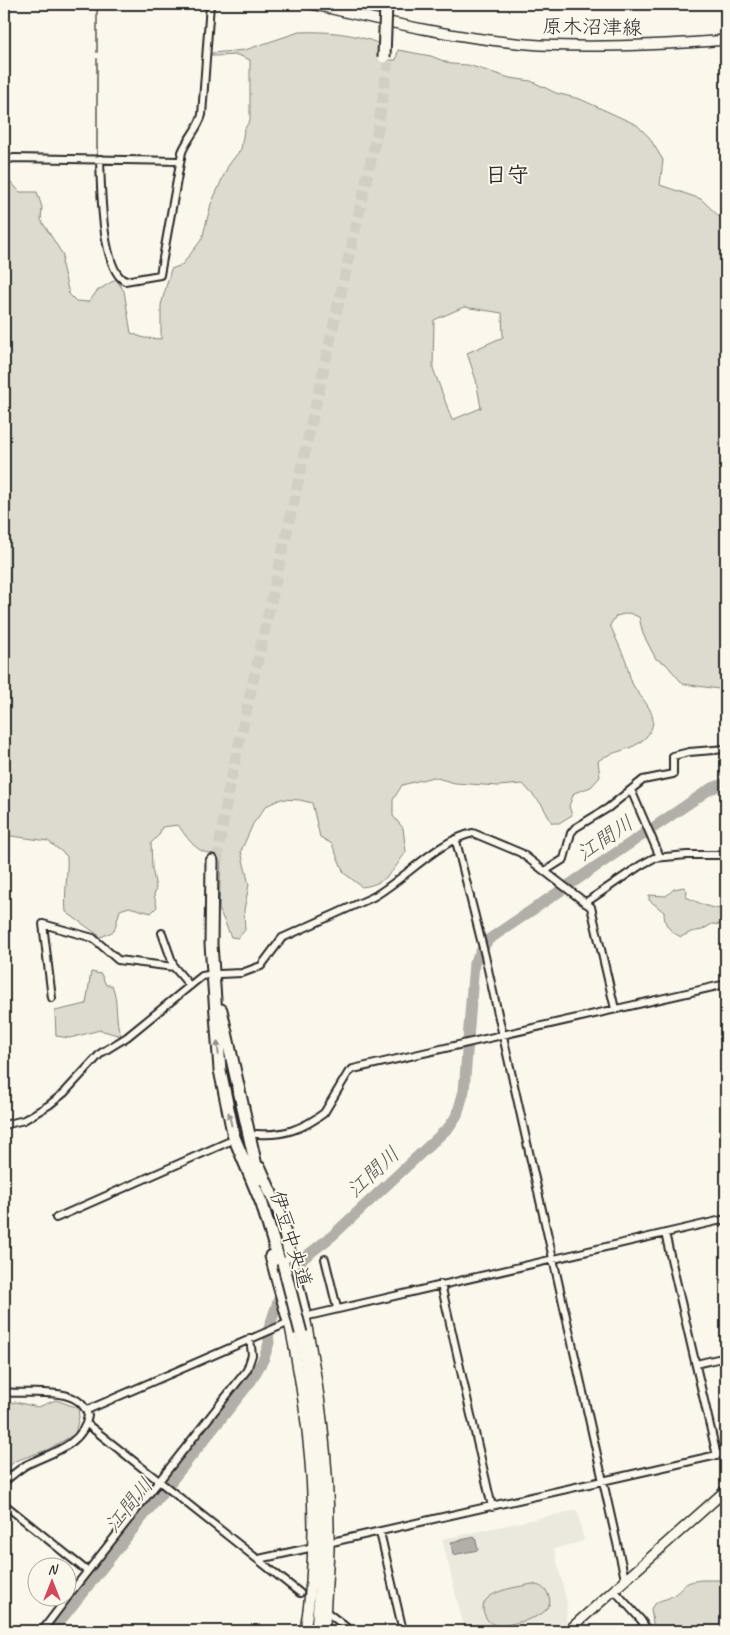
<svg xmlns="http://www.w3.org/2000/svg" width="730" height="1635" font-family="Caveat,'Klee One',sans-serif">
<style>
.built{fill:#ebe8de}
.green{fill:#dddad0;stroke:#84827e;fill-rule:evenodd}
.water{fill:#b1afa7;stroke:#7b7a75}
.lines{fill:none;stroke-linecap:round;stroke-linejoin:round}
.stream{stroke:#7b7a75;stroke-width:2}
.river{stroke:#b1afa7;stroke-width:11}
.highway-tunnel{stroke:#d1cec5;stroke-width:11;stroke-dasharray:11 5.5;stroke-linecap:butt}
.street-casing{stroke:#2b2b2b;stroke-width:10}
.secondary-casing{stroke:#2b2b2b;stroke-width:12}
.highway-casing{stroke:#2b2b2b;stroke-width:15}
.street{stroke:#fbf7ec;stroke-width:6}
.secondary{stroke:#fbf7ec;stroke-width:9}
.highway{stroke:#fbf7ec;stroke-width:11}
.highway-bridge-casing{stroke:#2b2b2b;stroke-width:15;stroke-linecap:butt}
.highway-bridge{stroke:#fbf7ec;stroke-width:11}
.oneway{fill:#93918c}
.labels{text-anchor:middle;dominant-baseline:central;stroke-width:4;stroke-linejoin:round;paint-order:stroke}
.street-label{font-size:20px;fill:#2b2b2b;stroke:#fbf7ec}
.water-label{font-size:21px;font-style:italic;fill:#5a5956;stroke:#fbf7ec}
.quarter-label{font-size:22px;font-weight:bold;fill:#2b2b2b;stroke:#fbf7ec}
</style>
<rect width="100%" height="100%" fill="#fbf7ec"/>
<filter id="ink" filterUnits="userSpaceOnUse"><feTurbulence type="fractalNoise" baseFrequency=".02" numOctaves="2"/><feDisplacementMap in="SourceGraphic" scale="10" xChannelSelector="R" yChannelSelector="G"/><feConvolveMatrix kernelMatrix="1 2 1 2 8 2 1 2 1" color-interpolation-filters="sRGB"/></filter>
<g filter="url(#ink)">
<path class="built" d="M577 1510 584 1541 554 1549 567 1603 566 1627 561 1631H465L442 1539Z"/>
<path class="green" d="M299 32C326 31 355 33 380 44V60H396L398 50 431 56 451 64 468 65 510 78 531 81 556 93 580 99 637 125 649 137 663 160 660 185 701 199 726 223V690L683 684 665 663 656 659 643 634 639 617 629 613 616 616 610 625C615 637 621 649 626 661 628 668 629 676 632 683 640 700 665 715 646 737 633 752 611 750 598 761L600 777 591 787 574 793 569 806 572 815 559 823H552L542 805 523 784 498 786 455 783 433 777 402 785 393 800V816L403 828 406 852C393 870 387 884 362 887L344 873 332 844 320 837 312 803 300 800 281 799 266 806 253 824 241 851 249 885 244 910 245 930 238 938 231 937 219 909 221 857 218 854C197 855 189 840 178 825L162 827 159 835 151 843 152 868 156 888 154 895 157 907 151 913 129 907 120 910 114 931 101 937 66 912C64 893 68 876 67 856L48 841 4 835V182L10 181 20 192H37L42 207 41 220 63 255 62 265 69 294 76 301 89 302 97 291 116 279 124 291 131 333 144 338 161 339V305L171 269 182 265 202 239 211 204 228 166 241 149 244 130 250 120V60L238 55 212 56V53L245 50ZM464 307 502 313 503 337 467 353 476 380 481 408 452 420 433 368 434 320Z
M684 887 687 891 686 897C700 903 709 909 725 909V925L712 924 702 930 691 932 681 937C669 931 664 925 664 912L649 900V895L666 896 674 889Z
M91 972 101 974 106 985H112C119 1002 114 1019 121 1036L100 1030 70 1038 56 1036 55 1011 86 1004Z
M56 1400 78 1408 79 1417 75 1434 47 1450 15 1461 4 1472V1405L15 1402 38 1407Z
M702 1580H726V1631H654L651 1608C661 1597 663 1602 672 1596 687 1587 680 1582 702 1580Z
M532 1584C539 1585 545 1588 548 1594 559 1617 517 1622 503 1626 496 1626 490 1624 486 1618 471 1591 516 1588 532 1584Z"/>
<path class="water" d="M475 1537 478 1550 453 1555 451 1542Z"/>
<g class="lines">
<path class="stream" d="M97 52V4
M97 157V59"/>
<path class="river" d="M52 1631 251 1381 264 1358 269 1343 268 1331 286 1278 300 1261 332 1236 449 1127 457 1115 464 1091 474 963 488 940 710 789 726 783"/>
<path class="highway-tunnel" d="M217 861 228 792 378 129 388 62"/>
<g class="street-casing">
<path id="street" d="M100 159C101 184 101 269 125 281L160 275 182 152C187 139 198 129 202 115L210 4
M4 160 14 158 180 161
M631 790 660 857
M456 841 485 956 625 1579
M545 871 564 859 571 833 575 828 608 808 643 780 673 774V756L689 752 726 749
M585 903 641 865 654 858 687 855H726
M162 933 174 967
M219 974 242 973 261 966 282 938 373 897C405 879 437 841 473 833L521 853 591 907 615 1009
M52 998 43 924 93 938 118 960 174 967 190 986
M4 1125 24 1120 49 1105 64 1093 101 1053 127 1037 202 976 208 975
M257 1134C283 1136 303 1129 324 1113L348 1073 353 1069 726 984
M56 1218 228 1142
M665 1233 717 1456
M325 1259 337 1308
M441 1284 492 1507
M304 1317 726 1219
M696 1364 726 1357
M4 1392C27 1396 80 1383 88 1416 83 1446 50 1453 26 1465 18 1470 11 1476 4 1482
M87 1410 292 1321
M87 1424 300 1593
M4 1504 87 1571
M380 1532 403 1631
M332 1542 726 1453
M259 1559 309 1548
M614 1590 641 1620 648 1631
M68 1596 247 1370 252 1355 250 1338
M328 1613 351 1631
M42 1631 67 1598"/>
</g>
<g class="secondary-casing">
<path id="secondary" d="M311 4C386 22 463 40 540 45 602 48 664 45 726 40
M305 1317C321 1393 330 1470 329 1548 328 1575 325 1603 325 1631
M289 1322C310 1422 322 1530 305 1631
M568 1631 726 1490"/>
</g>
<g class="highway-casing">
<path id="highway" d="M212 861 211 944 220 1070 234 1137 262 1204 280 1264
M221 1010 259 1179
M260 1168 280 1214 305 1317
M271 1256 289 1322
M301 1333C321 1432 326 1531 317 1631"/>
</g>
<use href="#street" class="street"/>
<use href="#secondary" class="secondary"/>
<use href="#highway" class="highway"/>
<g class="highway-bridge-casing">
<path id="highway-bridge" d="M384 57 386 4
M283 1263 301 1333"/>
</g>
<use href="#highway-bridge" class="highway-bridge"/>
</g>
<defs><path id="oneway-solid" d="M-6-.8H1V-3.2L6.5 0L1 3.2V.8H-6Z" transform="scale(1.25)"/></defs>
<g class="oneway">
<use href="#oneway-solid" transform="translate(218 1048) rotate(-95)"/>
<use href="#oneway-solid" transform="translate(230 1119) rotate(-103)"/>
</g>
</g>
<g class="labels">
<g class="street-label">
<text transform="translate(592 27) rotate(1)">原木沼津線</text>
<text transform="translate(291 1239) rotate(73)">伊豆中央道</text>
</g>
<g class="water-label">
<text transform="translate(605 838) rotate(-34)">江間川</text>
<text transform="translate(373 1172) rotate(-43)">江間川</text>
<text transform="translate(129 1505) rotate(-51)">江間川</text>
</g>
<g class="quarter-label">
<text x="507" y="175">日守</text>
</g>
</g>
<rect width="730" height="1635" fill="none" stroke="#fbf7ec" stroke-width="20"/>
<rect x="10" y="10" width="710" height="1615" fill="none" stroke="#2b2b2b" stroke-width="2" filter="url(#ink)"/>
<g transform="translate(52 1582)"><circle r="24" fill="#fbf7ec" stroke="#a8a59f"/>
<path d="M0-4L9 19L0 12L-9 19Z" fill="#d1495b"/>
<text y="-8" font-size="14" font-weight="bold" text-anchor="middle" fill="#2b2b2b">N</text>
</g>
</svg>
